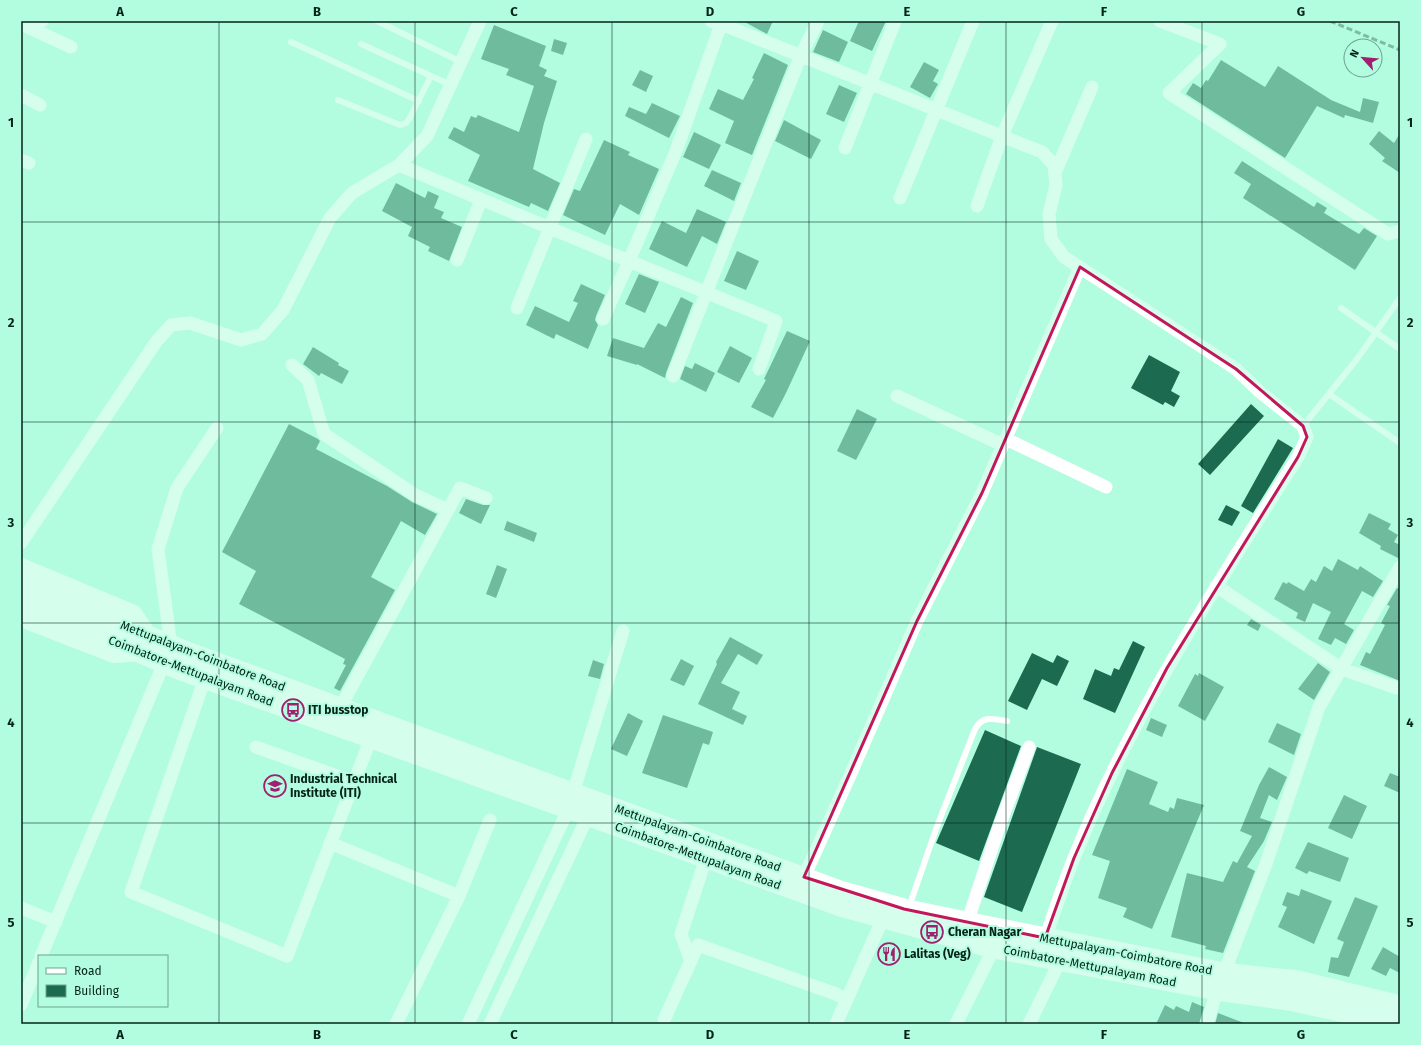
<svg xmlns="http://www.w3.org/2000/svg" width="1421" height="1045" font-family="'Fira Sans',sans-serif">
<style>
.building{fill:#1c6b51}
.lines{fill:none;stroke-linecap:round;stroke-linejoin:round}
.service{stroke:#fff;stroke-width:6}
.minor{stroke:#fff;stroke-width:13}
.tertiary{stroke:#fff;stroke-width:16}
.trunk{stroke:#fff;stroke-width:21}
.rail{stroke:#3e6c5b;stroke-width:3;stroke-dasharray:6 3;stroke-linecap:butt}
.marked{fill:none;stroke:#c2185b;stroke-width:3;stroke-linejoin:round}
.grid{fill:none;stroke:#042319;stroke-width:1;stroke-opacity:0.55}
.labels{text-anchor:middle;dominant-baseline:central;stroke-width:4;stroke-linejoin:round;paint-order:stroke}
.street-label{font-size:12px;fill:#042319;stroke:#b2fddf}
.poi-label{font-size:12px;font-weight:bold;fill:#042319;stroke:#b2fddf;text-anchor:start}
.neatline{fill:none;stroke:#042319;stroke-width:1.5}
.grid-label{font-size:13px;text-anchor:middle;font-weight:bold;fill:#042319}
</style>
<rect width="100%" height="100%" fill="#b2fddf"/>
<path class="building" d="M743 21H773L767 34Z
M859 21H886L872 51 850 41Z
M494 25 546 46 539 66 547 70 544 76 557 81 544 123 533 169 560 183 548 211 531 203 529 207 468 181 480 155 448 138 454 127 464 132 471 116 476 118 478 115 519 132 534 86 506 75 509 69 481 59Z
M823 30 848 42 839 62 813 52Z
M554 39 567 43 563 55 551 51Z
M764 53 788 65 752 155 725 143 734 121 709 109 718 89 743 100 754 79 752 78Z
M1221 60 1265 87 1278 66 1331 100 1360 112 1363 98 1379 102 1373 123 1345 115 1344 118 1317 106 1285 158 1186 94 1193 83 1201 88 1206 80 1208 81Z
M924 62 939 70 933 81 938 84 930 98 910 87Z
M640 70 653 76 646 92 632 85Z
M839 85 857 93 844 122 826 114Z
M652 103 680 116 669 138 625 116 629 107 646 114Z
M784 120 821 140 811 159 775 141Z
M1379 131 1394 143 1400 133V173L1382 161 1385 158 1369 144Z
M694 132 721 145 709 169 683 157Z
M604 140 630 152 628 155 659 169 639 215 620 204 605 235 563 215 574 189 580 191Z
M1242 161 1314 207 1317 202 1327 208 1324 213 1359 234 1364 228 1377 236 1355 270 1243 198 1251 184 1234 173Z
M712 170 741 183 734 201 704 186Z
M396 183 425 198 428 191 439 196 434 208 444 212 441 218 462 227 449 261 428 251 430 247 408 236 412 227 382 211Z
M697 209 726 222 717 244 702 236 687 267 649 249 662 221 686 233Z
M737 251 759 261 746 290 724 281Z
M639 274 659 282 645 313 625 304Z
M581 284 605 295 596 316 595 320 598 325 588 349 556 334 554 339 526 325 535 306 569 322 578 303 573 301Z
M681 297 693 303 666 373 665 378 637 364V365L607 356 613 338 644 348 658 323 666 327Z
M787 331 810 341 786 393 773 418 751 407 766 380 764 379Z
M730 346 752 358 739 383 717 372Z
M313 347 339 363 338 365 349 371 342 384 321 373 319 376 303 364Z
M1149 355 1180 372 1171 391 1180 396 1174 407 1165 402 1163 405 1131 388Z
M695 363 715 373 706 392 680 379 685 366 692 369Z
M1251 404 1264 416 1210 475 1198 464Z
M857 409 877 419 856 460 837 451Z
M289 424 318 439 320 441 316 449 387 486 412 502 437 514 425 535 401 521 371 577 395 590 340 691 334 688 346 665 343 664 345 659 239 604 256 571 222 552Z
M1278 439 1293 448 1253 513 1241 506Z
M466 499 483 505H490L481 524 459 513Z
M1226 505 1240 512 1232 526 1218 520Z
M1369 513 1391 524 1388 529 1398 535 1394 542 1400 545V559L1380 549 1381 546 1359 533Z
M507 521 537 533 534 542 504 530Z
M1338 559 1358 570 1360 566 1383 581 1373 597 1362 591 1344 624 1354 630 1346 644 1335 638 1331 645 1318 639 1331 612 1313 603 1305 622 1296 618 1298 613 1274 599 1283 582 1287 584 1288 582 1304 591 1311 579 1316 582 1324 566 1332 571Z
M497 565 507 569 496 598 486 594Z
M1400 587V681L1360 665 1366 652 1370 654 1385 625 1381 623 1390 606 1387 605 1397 588 1399 589Z
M1251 619 1261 625 1258 631 1247 625Z
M730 637 763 655 757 665 738 654 721 683 740 692 732 709 747 716 743 725 698 704 717 664 716 662Z
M1133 641 1145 647 1115 713 1083 699 1095 669 1111 676 1114 668 1119 670Z
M1032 653 1053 663 1057 655 1069 661 1057 686 1042 679 1027 710 1008 701Z
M681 659 694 666 684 686 670 680Z
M593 660 604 664 600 679 588 676Z
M1318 663 1330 672 1314 700 1298 689Z
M1199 673 1224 687 1205 721 1178 706 1195 674 1198 676Z
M628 713 643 721 627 756 611 749Z
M663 715 713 732 709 745 703 743 687 788 642 773Z
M1151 718 1167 725 1162 737 1146 730Z
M1277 723 1301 734 1294 755 1268 742Z
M985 730 1021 746 979 861 936 843Z
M1037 747 1081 764 1022 912 984 897Z
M1269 767 1287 777 1277 800 1269 795 1260 818 1272 822 1264 841 1247 867 1255 871 1223 953 1205 949 1206 946 1171 937 1187 873 1223 882 1233 861 1237 863 1252 836 1240 831 1259 785Z
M1127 769 1158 782 1149 804 1168 812 1170 807 1174 809 1177 798 1204 805 1152 929 1123 917 1127 908 1098 898 1110 861 1092 855Z
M1390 773 1400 777V793L1384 786Z
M1344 795 1367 806 1352 839 1328 828Z
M1308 842 1349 858 1340 882 1309 871 1307 874 1295 868Z
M1301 889 1332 901 1314 944 1278 927 1287 907 1282 905 1287 892 1299 896Z
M1355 897 1378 906 1349 977 1328 972 1331 957 1338 958 1344 942 1337 939Z
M1383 947 1400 957V973L1390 968 1386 976 1371 969Z
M1192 1002 1204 1007 1199 1024H1156L1165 1005 1174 1010 1176 1006 1189 1012Z
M1218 1013 1244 1023V1024H1215Z"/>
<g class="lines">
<path class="service" d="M377 21 461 62
M291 42 419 101
M361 44 451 85
M338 100 400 125 406 123 409 119 431 76
M1341 308 1400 349
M1329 394 1400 443
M1303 426 1357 359 1400 298
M909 907 936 829 975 729C983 715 993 719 1007 721"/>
<path class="minor" d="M722 21 721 24 1042 152 1054 165 1056 185 1049 214 1051 239 1064 257 1236 369 1260 392 1303 426 1307 437 1298 457C1216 586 1131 716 1074 858 1063 884 1055 912 1045 938
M1160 21 1220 44 1169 93 1388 234 1400 231
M21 24 71 47
M30 28 42 21
M21 95 40 105
M845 148 895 21
M21 160 29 163
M399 165 629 261 676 151 721 24 711 21
M1055 173 1092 87
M900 198 973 21
M977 206 1002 136 1052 21
M457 260 481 200
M517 308 586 139
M603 319 629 261 776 321 759 369
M292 365 308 380 324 434 415 495 448 510
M673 376 801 55 818 21
M897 396 1003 445
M1006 439 1106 487
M21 543 156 342 171 325 190 323 241 340 262 334 283 310 330 218 352 193 399 165 427 136 480 21
M1216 586 1342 669 1397 688
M171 646 158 549 177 488 217 428
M205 678 131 892 287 956 371 738
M340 708 460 488 486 498
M256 747 354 782
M573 793 623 631
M330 843 459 896
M804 877 851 773 917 621 982 493 1080 267
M21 908 56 922
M967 923 999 827 1029 747
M41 956 164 663
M691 961 681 934 706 858
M1224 973 1266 864 1319 707 1400 567
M21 1005 39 962
M664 1020 698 945 836 994 847 1000
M396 1024 459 896 490 820
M468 1024 568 810
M490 1024 588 816
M836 1024 883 918
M956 1024 994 948 995 941
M1029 1024 1061 959
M1207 1024 1217 990"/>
<path class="tertiary" d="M21 566 134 613 151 638
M21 619 114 655 140 653"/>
<path class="trunk" d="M21 584 187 652 840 891 908 910 985 926 1224 973 1298 981 1400 1006
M21 602 179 669 841 906 994 948 1217 990 1289 1000 1400 1024"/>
<path class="rail" d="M1330 21 1400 50"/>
</g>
<path d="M0 0H1421V1045H0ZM1080 267 1236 369 1303 426 1307 437 1298 457 1167 668 1112 773 1074 858 1045 938 904 909 804 877 917 621 982 493Z" fill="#b2fddf" fill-opacity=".55" fill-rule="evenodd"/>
<path class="marked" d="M1080 267 1236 369 1303 426 1307 437 1298 457 1167 668 1112 773 1074 858 1045 938 904 909 804 877 917 621 982 493Z"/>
<path class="grid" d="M219 21V1024M415 21V1024M612 21V1024M809 21V1024M1006 21V1024M1202 21V1024M21 222H1400M21 422H1400M21 623H1400M21 823H1400"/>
<defs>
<g id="bus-ring" transform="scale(1.15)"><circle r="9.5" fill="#b2fddf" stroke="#a01f71" stroke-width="1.5"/><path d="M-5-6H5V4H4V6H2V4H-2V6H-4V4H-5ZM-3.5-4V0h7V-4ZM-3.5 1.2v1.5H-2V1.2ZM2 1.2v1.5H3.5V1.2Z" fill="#a01f71"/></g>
<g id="university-ring" transform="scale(1.15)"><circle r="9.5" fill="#b2fddf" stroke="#a01f71" stroke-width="1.5"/><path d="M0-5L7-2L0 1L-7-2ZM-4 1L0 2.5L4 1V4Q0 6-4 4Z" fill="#a01f71"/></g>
<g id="restaurant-ring" transform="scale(1.15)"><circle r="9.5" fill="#b2fddf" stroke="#a01f71" stroke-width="1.5"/><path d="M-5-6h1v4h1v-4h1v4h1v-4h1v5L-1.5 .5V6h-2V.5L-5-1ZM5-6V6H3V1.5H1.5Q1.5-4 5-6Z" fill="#a01f71"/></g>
</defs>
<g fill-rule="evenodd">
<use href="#bus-ring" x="293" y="710"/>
<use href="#university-ring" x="275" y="786"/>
<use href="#bus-ring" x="932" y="932"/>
<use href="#restaurant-ring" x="889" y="954"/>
</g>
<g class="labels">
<g class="street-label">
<text transform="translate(203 656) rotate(21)">Mettupalayam-Coimbatore Road</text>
<text transform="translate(191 671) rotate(21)">Coimbatore-Mettupalayam Road</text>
<text transform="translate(698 838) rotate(20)">Mettupalayam-Coimbatore Road</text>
<text transform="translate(698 856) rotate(20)">Coimbatore-Mettupalayam Road</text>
<text transform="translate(1126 954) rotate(11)">Mettupalayam-Coimbatore Road</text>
<text transform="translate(1090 966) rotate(11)">Coimbatore-Mettupalayam Road</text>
</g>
<g class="poi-label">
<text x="308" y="710">ITI busstop</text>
<text x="290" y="779">Industrial Technical<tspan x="290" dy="14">Institute (ITI)</tspan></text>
<text x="948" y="932">Cheran Nagar</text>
<text x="904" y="954">Lalitas (Veg)</text>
</g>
</g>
<rect width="1421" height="1045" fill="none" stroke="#b2fddf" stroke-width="44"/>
<rect x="38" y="955" width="130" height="52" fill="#b2fddf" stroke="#6ca690"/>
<rect x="46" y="968" width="20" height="6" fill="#ffffff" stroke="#6ca690"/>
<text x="74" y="975" font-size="12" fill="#042319">Road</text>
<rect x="46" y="985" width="20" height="12" fill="#1c6b51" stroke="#6ca690"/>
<text x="74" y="995" font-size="12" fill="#042319">Building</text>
<g transform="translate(1363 58) rotate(297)"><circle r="19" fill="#b2fddf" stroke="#6ca690"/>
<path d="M0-3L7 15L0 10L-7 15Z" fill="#a01f71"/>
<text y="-6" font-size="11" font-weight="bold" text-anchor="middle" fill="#042319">N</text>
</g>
<rect x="22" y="22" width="1377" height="1001" class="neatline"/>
<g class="grid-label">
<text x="120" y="16">A</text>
<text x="317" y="16">B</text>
<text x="514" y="16">C</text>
<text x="710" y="16">D</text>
<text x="907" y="16">E</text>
<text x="1104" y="16">F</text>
<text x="1301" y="16">G</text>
<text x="11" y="127">1</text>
<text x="1410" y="127">1</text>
<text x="11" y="327">2</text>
<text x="1410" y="327">2</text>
<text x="11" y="527">3</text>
<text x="1410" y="527">3</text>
<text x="11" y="727">4</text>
<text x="1410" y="727">4</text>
<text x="11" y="927">5</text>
<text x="1410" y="927">5</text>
<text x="120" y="1039">A</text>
<text x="317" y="1039">B</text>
<text x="514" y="1039">C</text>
<text x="710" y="1039">D</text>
<text x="907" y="1039">E</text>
<text x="1104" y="1039">F</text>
<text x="1301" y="1039">G</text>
</g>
</svg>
